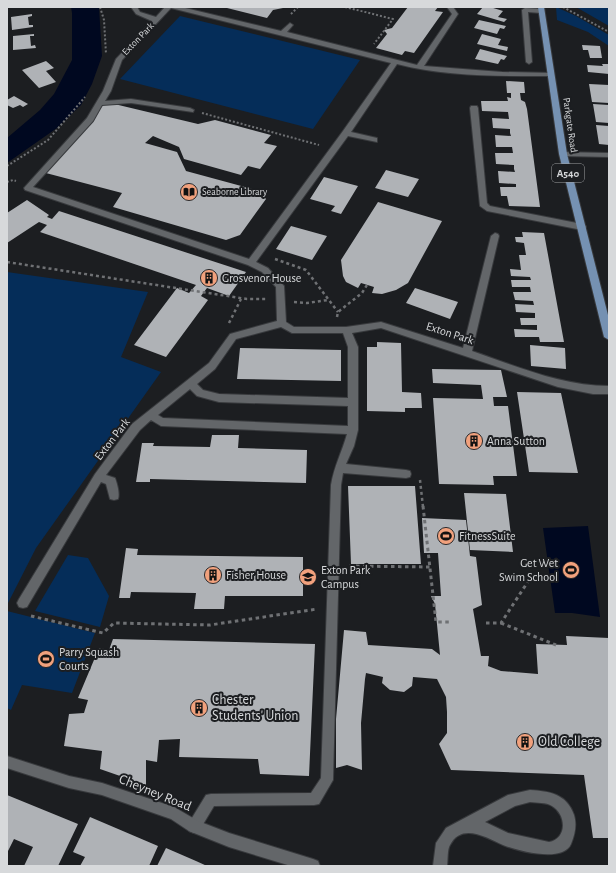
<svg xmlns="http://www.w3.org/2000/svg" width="616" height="873" font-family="'Alegreya Sans',sans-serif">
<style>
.green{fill:#052d59}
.water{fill:#000820}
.building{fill:#afb2b6}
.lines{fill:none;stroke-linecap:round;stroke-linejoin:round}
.service-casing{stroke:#383a3d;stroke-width:2}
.minor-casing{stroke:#383a3d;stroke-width:2}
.tertiary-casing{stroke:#383a3d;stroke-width:2}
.primary-casing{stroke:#383a3d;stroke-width:2}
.path-far2{stroke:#6f7174;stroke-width:2;stroke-dasharray:2 2;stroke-linecap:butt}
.path-far1{stroke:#6f7174;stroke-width:2.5;stroke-dasharray:3 3;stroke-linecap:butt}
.path{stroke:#6f7174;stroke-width:3;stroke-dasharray:3.5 3.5;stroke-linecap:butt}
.service{fill:#636669;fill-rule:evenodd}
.minor{fill:#636669;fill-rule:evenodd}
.tertiary{fill:#636669;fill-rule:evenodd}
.primary{fill:#7591b2;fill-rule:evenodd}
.labels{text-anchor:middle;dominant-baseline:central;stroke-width:4;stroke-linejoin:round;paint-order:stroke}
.far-street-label{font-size:10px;fill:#d7d9db;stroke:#1c1e21}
.far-poi-label{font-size:10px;fill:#d7d9db;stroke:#1c1e21;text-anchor:start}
.shield{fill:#1c1e21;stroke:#9fa1a3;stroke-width:1}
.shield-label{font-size:11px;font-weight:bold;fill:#d7d9db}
.poi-label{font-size:12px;fill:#d7d9db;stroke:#1c1e21;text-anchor:start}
.street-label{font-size:12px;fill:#d7d9db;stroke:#1c1e21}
.near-poi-label{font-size:14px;fill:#d7d9db;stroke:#1c1e21;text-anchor:start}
.near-street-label{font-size:14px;fill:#d7d9db;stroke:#1c1e21}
</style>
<rect width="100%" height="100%" fill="#1c1e21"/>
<path class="green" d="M556 7 576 16 609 35V46L588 32 557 20Z
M576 7H609V26Z
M180 16 360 60 313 129 120 79Z
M7 272 148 292 121 357 161 372 36 548 7 605Z
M68 555 88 558 109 596 100 627 35 611Z
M7 611 95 633 72 693 22 685 11 710 7 708Z"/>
<path class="water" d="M71 7H99L102 56 92 84 81 105 57 128 7 163V138L40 110 54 94 72 60V13Z
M588 526 600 617 572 613H555L543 528Z"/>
<path class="building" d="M223 7H283V8L273 10 267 18Z
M408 7H438L435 11 443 12 414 53 405 51 402 55 376 48 387 34 384 30 392 28Z
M483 7H490L503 11 498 17 507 19 504 22 477 14Z
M32 14V16L28 17 29 25H33V27L12 30 11 17Z
M479 20 506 26 504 29 500 28 497 34 474 28Z
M34 34V36H30L31 46 35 45 36 48 13 50V36Z
M482 34 501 39 498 45 508 47 507 51 477 44Z
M582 45 600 46 602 58H590L588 50H583Z
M480 49 507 56 504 60 501 59 498 64 475 59Z
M46 61 54 68 46 71 56 82 39 88 22 70Z
M602 64H609V74L588 72 587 65 603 66Z
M506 81 524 82 525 93H520L521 100 525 102 527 109 540 207 509 206 507 196H501L500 187H516V184L499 183 498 171 515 172 514 169V165L496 164 495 153H513L512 147H496L495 135 511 136 510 133V129L493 128 492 118 509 119 508 112 482 111 481 101H508L507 97 511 98V93H507Z
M589 84 609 85V103L592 102Z
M14 96 28 104 23 107 20 105 13 108 7 105V100Z
M106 102 198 124 215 120 271 135 264 143 277 146 260 169 248 166 241 175 184 159 179 147 153 136 145 143 177 152 186 171 260 191 266 199 240 235 226 240 113 207 122 193 42 172Z
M593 104 609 105V123L596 122Z
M596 125 609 126V145L599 144Z
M386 170 419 179 408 197 375 188Z
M324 177 358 186 341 214 331 211 335 206 310 199Z
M27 200 49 215 47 217 52 219 59 211 246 272 229 296 207 288 201 296 208 300 166 357 134 345 177 288 189 293 196 285 40 232 47 225 39 222 7 243V213Z
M378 202 442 221 408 283 396 290 382 294 372 293 374 287 361 283 358 288 346 282 343 276 341 260Z
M291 226 327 236 312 260 276 249Z
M522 232 544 233 564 342H540L539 337H515L514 329 537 330V325H521L520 318H535V313L516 312 515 304 534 305 533 301 515 300 513 292H531L530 287H512L511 280H531L530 277 511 276 510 269 521 270 519 255H526L524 243 516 242 515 237H523Z
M415 288 458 302 450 319 406 303Z
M377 342 401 343 402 392 421 393 422 408H405V412L367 411V347H377Z
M530 345 565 348 566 369 531 366Z
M240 348 341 350V381L237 379Z
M432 369 501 370 507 397H493L494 406H508L517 476H493L494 485 439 484 433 398 483 399 481 385 433 383Z
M517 392 561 393 578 473 529 472Z
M212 435H239L238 448 307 450 306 483 150 479V482H136L142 443H154L153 446 210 447Z
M348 486H415L421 564H351Z
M464 493 506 494 513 552 470 550Z
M422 518 466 520 470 556 476 557 482 605 473 609 481 656H489L488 666 501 671 538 674 536 644 567 645 566 636 609 638V838H593L584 775 451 770 439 744 447 733V712L446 697 437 679 413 677 412 686 404 692 390 690 382 683 383 677 366 673 365 679 361 723 362 770 347 765 336 768V719L344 630 366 632 368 645 432 649 440 655 435 604 431 596H441L438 553H424Z
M126 548 138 549 137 555 303 557V596H225L224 609H194L196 593 131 592 130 598H119Z
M113 639 315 644 309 776 260 774 258 759 179 757 180 739 159 740 157 762 146 760V785L100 769 102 751 64 746 69 714 84 713 88 700 78 698 99 648 109 650Z
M7 795 78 824 58 866H24L33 847 14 839 7 853Z
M90 817 158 846 149 866H80L85 857 73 852Z
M166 848 196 861 207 866H157Z"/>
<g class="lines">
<g class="service-casing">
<path id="service" d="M131 7H137L140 12 156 17 165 7H181L281 31 290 23 293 25 287 32 417 65 452 14 447 7H453L458 14 424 66 502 72 554 73V75L552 76C501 76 446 77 397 64L351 132 377 138V142L348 136 256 262 268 268 284 286 286 322 294 327H346L381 322 463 348 491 236 495 233 498 234 499 236 472 351C516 366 562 386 609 386V394H593L558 387 381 328 352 333 358 347V430L354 446 346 464 406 470 410 471 411 474 410 477 406 478 343 473 341 485 333 780 319 804 314 805 214 806 199 831 194 833 189 831 187 826 206 795 211 794 311 793 321 778 331 485C334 466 342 452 347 434L161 426 151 420 140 430 106 475 115 478C117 483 120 494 118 499L114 500 110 499 106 484 101 482 27 607 23 608 19 607 17 603 19 599 95 474 132 424 209 363 230 334 277 321 276 287 262 272 248 265 25 190 24 188 87 118 103 91 116 59 152 21 136 14ZM171 8 391 63 343 131 249 259 33 187 93 121 102 105 131 103 193 112 194 110 190 108 131 99 105 101 111 91 122 60ZM281 327 292 333H343L348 347V398L219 394 203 390 197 384 215 369 236 339ZM190 389 197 396 219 402 348 406V426L163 418 158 415Z
M471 106H477L478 108 487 203 490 206 582 224 585 225 586 227 585 229 582 230 487 211 480 206 470 108Z
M530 790C549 791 567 794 574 815 577 825 575 834 571 844 563 863 518 851 503 845 487 838 462 822 450 845 447 850 448 860 447 866H433L436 843 446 828 508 795ZM530 802C537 803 546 802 552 806 567 815 567 839 549 842L508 833 485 822 515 806Z"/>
</g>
<g class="minor-casing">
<path id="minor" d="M525 8 541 9 544 11 541 13 528 12 532 62 529 64 526 62 522 10Z
M560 152 609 153V157L563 156H560Z"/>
</g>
<g class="tertiary-casing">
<path id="tertiary" d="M7 756 69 776 102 783 174 807 198 821 229 833 313 859 318 861 320 866H291L229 847 189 831 171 819 102 795 69 788 7 768Z"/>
</g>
<g class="primary-casing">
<path id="primary" d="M538 7H544L567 154 609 319V340L604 337 559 154Z"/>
</g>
<path class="path-far2" d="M100 7 104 20 106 54
M345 7 393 19 374 44
M563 7 609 32
M291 14 298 7
M202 113 319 145
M7 166 48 140 85 97
M7 182 13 180 16 181"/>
<path class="path-far1" d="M275 259 306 270 338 312
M7 262 247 299H266
M294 302 307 303 328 300
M337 317 338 312 362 293 367 285
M229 323 241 299
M420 480 423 507"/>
<path class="path" d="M423 506 436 622H451
M349 566 430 567
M31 616 103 633 114 623 210 625 317 609
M486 623H501L529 580
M501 623 556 645"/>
<use href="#service" class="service"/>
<use href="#minor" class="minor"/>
<use href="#tertiary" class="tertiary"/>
<use href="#primary" class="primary"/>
</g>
<defs>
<g id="library-disc" transform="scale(0.9)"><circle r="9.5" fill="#f1a17d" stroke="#1c1e21"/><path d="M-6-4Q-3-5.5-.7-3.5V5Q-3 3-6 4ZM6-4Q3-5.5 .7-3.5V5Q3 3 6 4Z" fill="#111"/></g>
<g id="building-disc" transform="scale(0.9)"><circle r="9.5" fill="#f1a17d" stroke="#1c1e21"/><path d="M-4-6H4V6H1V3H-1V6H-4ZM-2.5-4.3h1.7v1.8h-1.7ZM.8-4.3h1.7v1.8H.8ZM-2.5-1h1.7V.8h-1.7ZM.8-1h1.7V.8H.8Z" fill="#111"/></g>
<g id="stadium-disc" transform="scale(0.9)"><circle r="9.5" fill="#f1a17d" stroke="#1c1e21"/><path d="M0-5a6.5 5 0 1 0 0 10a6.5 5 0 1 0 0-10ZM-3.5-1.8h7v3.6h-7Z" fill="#111"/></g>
<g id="university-disc" transform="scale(0.9)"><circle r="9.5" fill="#f1a17d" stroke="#1c1e21"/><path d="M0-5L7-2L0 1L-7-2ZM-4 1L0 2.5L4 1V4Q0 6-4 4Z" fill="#111"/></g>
</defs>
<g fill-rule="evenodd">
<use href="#library-disc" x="189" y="192"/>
<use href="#building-disc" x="209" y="278"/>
<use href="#building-disc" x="474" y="441"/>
<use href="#stadium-disc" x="446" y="536"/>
<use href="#stadium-disc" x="571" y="570"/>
<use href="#building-disc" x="213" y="575"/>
<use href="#university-disc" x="308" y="577"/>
<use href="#stadium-disc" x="46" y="659"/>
<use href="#building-disc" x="199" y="708"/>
<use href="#building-disc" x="525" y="742"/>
</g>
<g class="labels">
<g class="far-street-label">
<text transform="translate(138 39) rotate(-46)">Exton Park</text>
<text transform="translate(570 125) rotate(82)">Parkgate Road</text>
</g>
<g class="far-poi-label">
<text x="202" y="192">Seaborne Library</text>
</g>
<rect class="shield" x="552" y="164" width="32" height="18" rx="3"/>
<g class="shield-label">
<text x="568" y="173">A540</text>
</g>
<g class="poi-label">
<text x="222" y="278">Grosvenor House</text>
<text x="487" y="441">Anna Sutton</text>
<text x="459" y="536">FitnessSuite</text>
<text x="558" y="563" text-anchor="end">Get Wet<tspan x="558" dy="14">Swim School</tspan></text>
<text x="321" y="570">Exton Park<tspan x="321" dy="14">Campus</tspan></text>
<text x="226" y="575">Fisher House</text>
<text x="59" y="652">Parry Squash<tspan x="59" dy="14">Courts</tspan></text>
</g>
<g class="street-label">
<text transform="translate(450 333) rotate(18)">Exton Park</text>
<text transform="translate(112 439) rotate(-52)">Exton Park</text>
</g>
<g class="near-poi-label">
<text x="212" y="700">Chester<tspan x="212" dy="16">Students' Union</tspan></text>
<text x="538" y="742">Old College</text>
</g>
<g class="near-street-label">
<text transform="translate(155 793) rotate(22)">Cheyney Road</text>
</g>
</g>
<rect width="616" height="873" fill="none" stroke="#d7d9db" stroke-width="16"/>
</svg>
